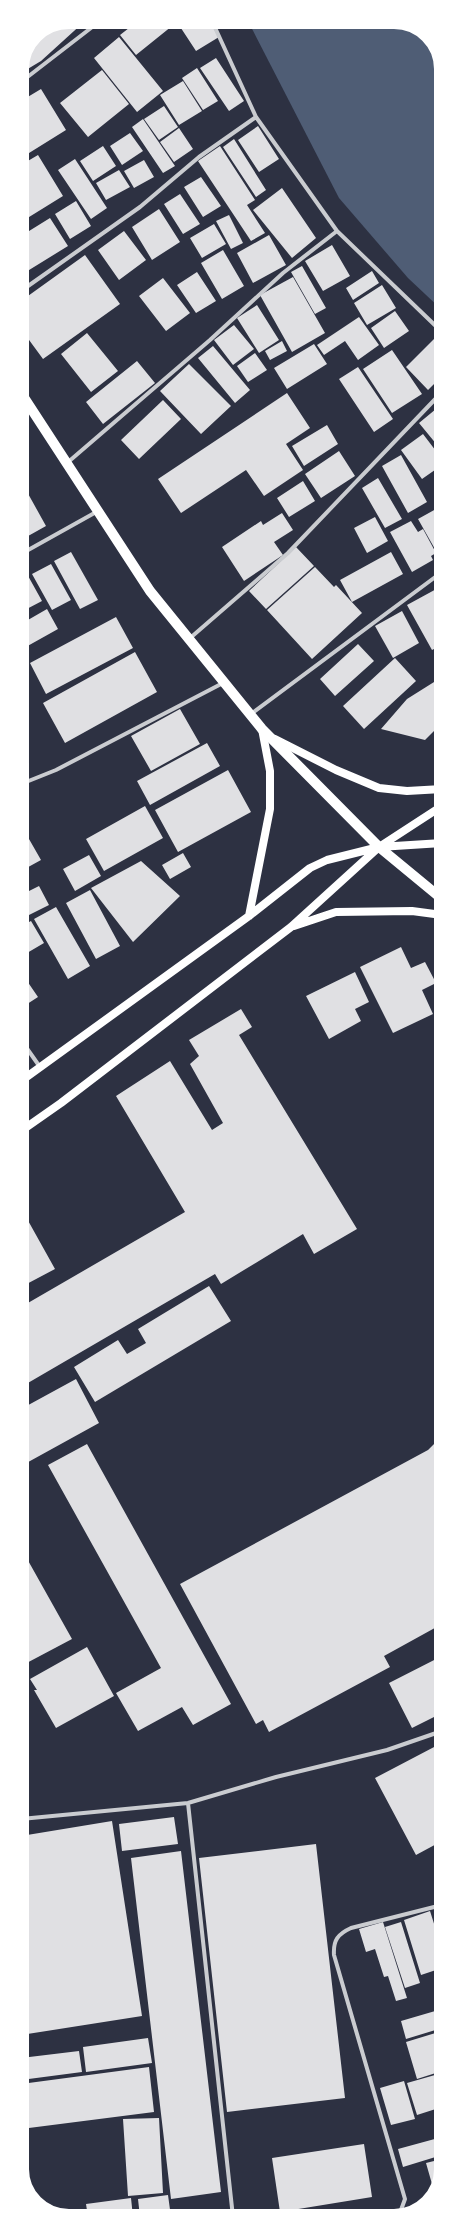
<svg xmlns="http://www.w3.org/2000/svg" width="463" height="2238" font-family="Lato,sans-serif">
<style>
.water{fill:#4f5d75}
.building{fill:#e0e0e3}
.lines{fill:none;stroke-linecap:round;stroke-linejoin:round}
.minor{stroke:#caccd0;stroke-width:4}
.secondary{stroke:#fff;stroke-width:8}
.primary{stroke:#fff;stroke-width:10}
.rim{fill:none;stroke:#fff;stroke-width:2}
</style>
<rect width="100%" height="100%" fill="#2d3142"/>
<path class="water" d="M248 21H400L418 30 442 70V310L408 278 339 198Z"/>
<path class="building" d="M69 21H85L41 61 21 73V68L35 35Z
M138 21H209L219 37 196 51 177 22 136 55 120 35Z
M119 37 163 91 137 112 94 58Z
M216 58 244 101 229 111 200 68Z
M197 68 218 101 203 110 182 78Z
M102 70 129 104 88 137 60 103Z
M183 81 202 111 179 125 160 95Z
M41 89 66 130 21 158V101Z
M164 106 178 127 159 140 144 119Z
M143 119 175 166 163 173 132 127Z
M258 126 279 159 259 172 238 140Z
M179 128 193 149 174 162 160 142Z
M130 133 143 151 122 165 110 146Z
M234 139 266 190 256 197 223 147Z
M103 146 116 166 93 181 80 161Z
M220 146 255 200 247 205 265 233 251 241 198 161Z
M38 155 63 196 21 222V165Z
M75 159 107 208 91 219 58 170Z
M144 160 154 177 134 188 124 171Z
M119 170 130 187 106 200 96 183Z
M201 177 221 206 203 217 184 187Z
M282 188 316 238 292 258 253 210Z
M180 194 200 224 183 234 164 204Z
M76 201 91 226 70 239 55 214Z
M159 209 180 242 152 260 132 227Z
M229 215 243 243 231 249 216 221Z
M50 218 68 246 21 275V247L25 245 21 236Z
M214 224 226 244 202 258 190 238Z
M124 231 146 260 119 280 98 250Z
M269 235 286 265 253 283 237 253Z
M332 245 350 276 323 291 305 261Z
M223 250 244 286 222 299 201 263Z
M85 255 120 304 43 359 21 329V301Z
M302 266 326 308 315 314 291 272Z
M372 271 379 283 353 300 346 288Z
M197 272 216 301 196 313 177 285Z
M293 277 325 333 292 352 260 295Z
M163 278 190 313 166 331 139 296Z
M382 285 396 308 367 325 354 303Z
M257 305 279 340 259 353 237 318Z
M395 311 409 331 384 348 371 328Z
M359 317 379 345 358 360 345 341 324 355 317 345Z
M234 325 254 349 233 365 214 340Z
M87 333 118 371 91 392 61 354Z
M435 338 442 344V376L428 390 406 367Z
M282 341 287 351 270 360 265 351Z
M314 344 327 364 287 389 274 368Z
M213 346 250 390 235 403 198 358Z
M392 350 422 394 392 413 363 369Z
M255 353 267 370 248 382 237 366Z
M137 361 155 383 103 424 86 402Z
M189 364 231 406 201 434 160 391Z
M358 367 393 419 374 432 339 379Z
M287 393 310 428 286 444 303 470 264 496 246 470 181 513 158 479Z
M163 400 181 419 139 459 121 440Z
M442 404V451L419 423Z
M327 425 338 444 304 466 292 446Z
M423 434 442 459V465L422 479 401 450Z
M339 451 355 476 321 498 305 474Z
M401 455 427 502 408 513 382 466Z
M378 478 402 519 385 528 362 488Z
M21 481 46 526 21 540Z
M303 481 315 501 289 517 277 498Z
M436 509 442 520V557L440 558 418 519Z
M282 513 293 530 274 542 283 555 244 581 222 547 261 521 263 525Z
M375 517 388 541 367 553 354 528Z
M411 521 418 532 423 529 436 553 431 556 433 560 412 572 390 532Z
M296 547 314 566 266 609 249 591Z
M71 552 98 600 80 609 54 561Z
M391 552 403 574 352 602 340 580Z
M51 564 71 600 52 610 32 574Z
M315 567 334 587 336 585 362 613 312 659 267 610Z
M27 574 42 601 21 612V577Z
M440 587 442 591V645L432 650 407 605Z
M47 609 58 629 24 648 21 642V624Z
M402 611 419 643 393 658 375 626Z
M116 617 133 648 46 694 30 663Z
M358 644 374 661 335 696 320 679Z
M135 652 157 692 65 743 43 703Z
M395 658 416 681 364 729 343 706Z
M442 677V723L425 740 381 729 407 699Z
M180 709 200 744 151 771 131 736Z
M207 743 220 766 150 805 137 781Z
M228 770 251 812 178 852 155 810Z
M145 806 163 838 104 871 86 839Z
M21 825 41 860 21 871Z
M183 853 191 867 170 879 162 865Z
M89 855 101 876 75 891 63 869Z
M141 861 180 896 133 942 91 888Z
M39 886 49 905 21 919V895Z
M90 890 120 946 96 959 66 903Z
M56 907 90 966 68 979 34 919Z
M31 921 44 943 27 953 21 943V926Z
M401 947 411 968 425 962 436 983 422 990 433 1014 393 1033 360 967Z
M355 972 369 1002 355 1009 361 1021 329 1039 306 996Z
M25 978 38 997 21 1008V981Z
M241 1009 252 1027 239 1035 357 1229 314 1254 303 1234 221 1284 215 1274 21 1387V1307L185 1212 116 1096 170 1061 212 1130 223 1123 190 1064 199 1056 189 1040Z
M21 1208 55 1269 21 1287Z
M209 1286 231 1321 95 1402 74 1367 118 1340 127 1354 146 1343 138 1329Z
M76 1379 99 1423 21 1466V1409Z
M442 1436V1624L384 1656 390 1667 269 1732 263 1720 256 1724 180 1584 428 1450Z
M87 1444 231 1704 193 1725 182 1707 138 1731 116 1693 161 1668 48 1465Z
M21 1548 72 1639 21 1666Z
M87 1647 114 1696 56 1728 34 1690H37L30 1679Z
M442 1656V1713L412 1728 389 1683Z
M436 1746 442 1758V1841L416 1855 375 1778Z
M174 1817 178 1844 122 1851 119 1824Z
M112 1821 142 2016 21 2035V1836Z
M316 1844 345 2098 227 2112 199 1858Z
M181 1851 221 2192 171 2199 131 1858Z
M430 1911 442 1949V1968L421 1975 404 1920Z
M383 1922 407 1998 396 2001 388 1976 384 1977 375 1949 366 1952 359 1929Z
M401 1922 420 1983 405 1988 385 1927Z
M442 2009V2028L406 2039 401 2021Z
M442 2031V2071L417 2079 406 2042Z
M148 2038 152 2063 86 2072 83 2047Z
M79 2051 82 2072 21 2080V2058Z
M149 2067 154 2112 21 2129V2084Z
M442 2073V2107L417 2115 407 2083Z
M404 2081 415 2119 391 2125 380 2088Z
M159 2118 163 2193 128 2196 123 2119Z
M442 2137V2155L403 2167 398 2149Z
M364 2144 372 2197 280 2212 272 2158Z
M442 2159V2170L437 2182 432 2184 426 2163Z
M168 2195 171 2217H140L138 2199Z
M131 2198 133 2217H88L86 2204Z"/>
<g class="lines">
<path class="minor" d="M212 21 256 117 337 231 442 332
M21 82 100 21
M21 291 140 207 199 157 256 117
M67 463 210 340 283 273 337 231
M21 554 98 511
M189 639 288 553 442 392
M251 714 442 572
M21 784 56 770 223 683
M21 1040 40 1067
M188 1803 233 2217
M21 1819 188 1803 276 1777 387 1750 442 1731
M386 2217 401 2210 405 2199 334 1955C333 1940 338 1934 351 1928L442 1905"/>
<path class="secondary" d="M275 739 336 770 379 788 407 791 442 789
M249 916 270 809V771L262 729
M294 926 336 912 412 911 442 915
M21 1081 249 916 310 868 327 860 379 847 442 843
M21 1131 61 1103 291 927 379 847 442 806"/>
<path class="primary" d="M21 393 150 591 262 729 379 847 442 899"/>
</g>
<path d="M0 0H463V2238H0ZM69 28H394A41 41 0 0 1 435 69V2169A41 41 0 0 1 394 2210H69A41 41 0 0 1 28 2169V69A41 41 0 0 1 69 28Z" fill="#fff" fill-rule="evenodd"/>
<path class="rim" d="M69 28H394A41 41 0 0 1 435 69V2169A41 41 0 0 1 394 2210H69A41 41 0 0 1 28 2169V69A41 41 0 0 1 69 28Z"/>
</svg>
